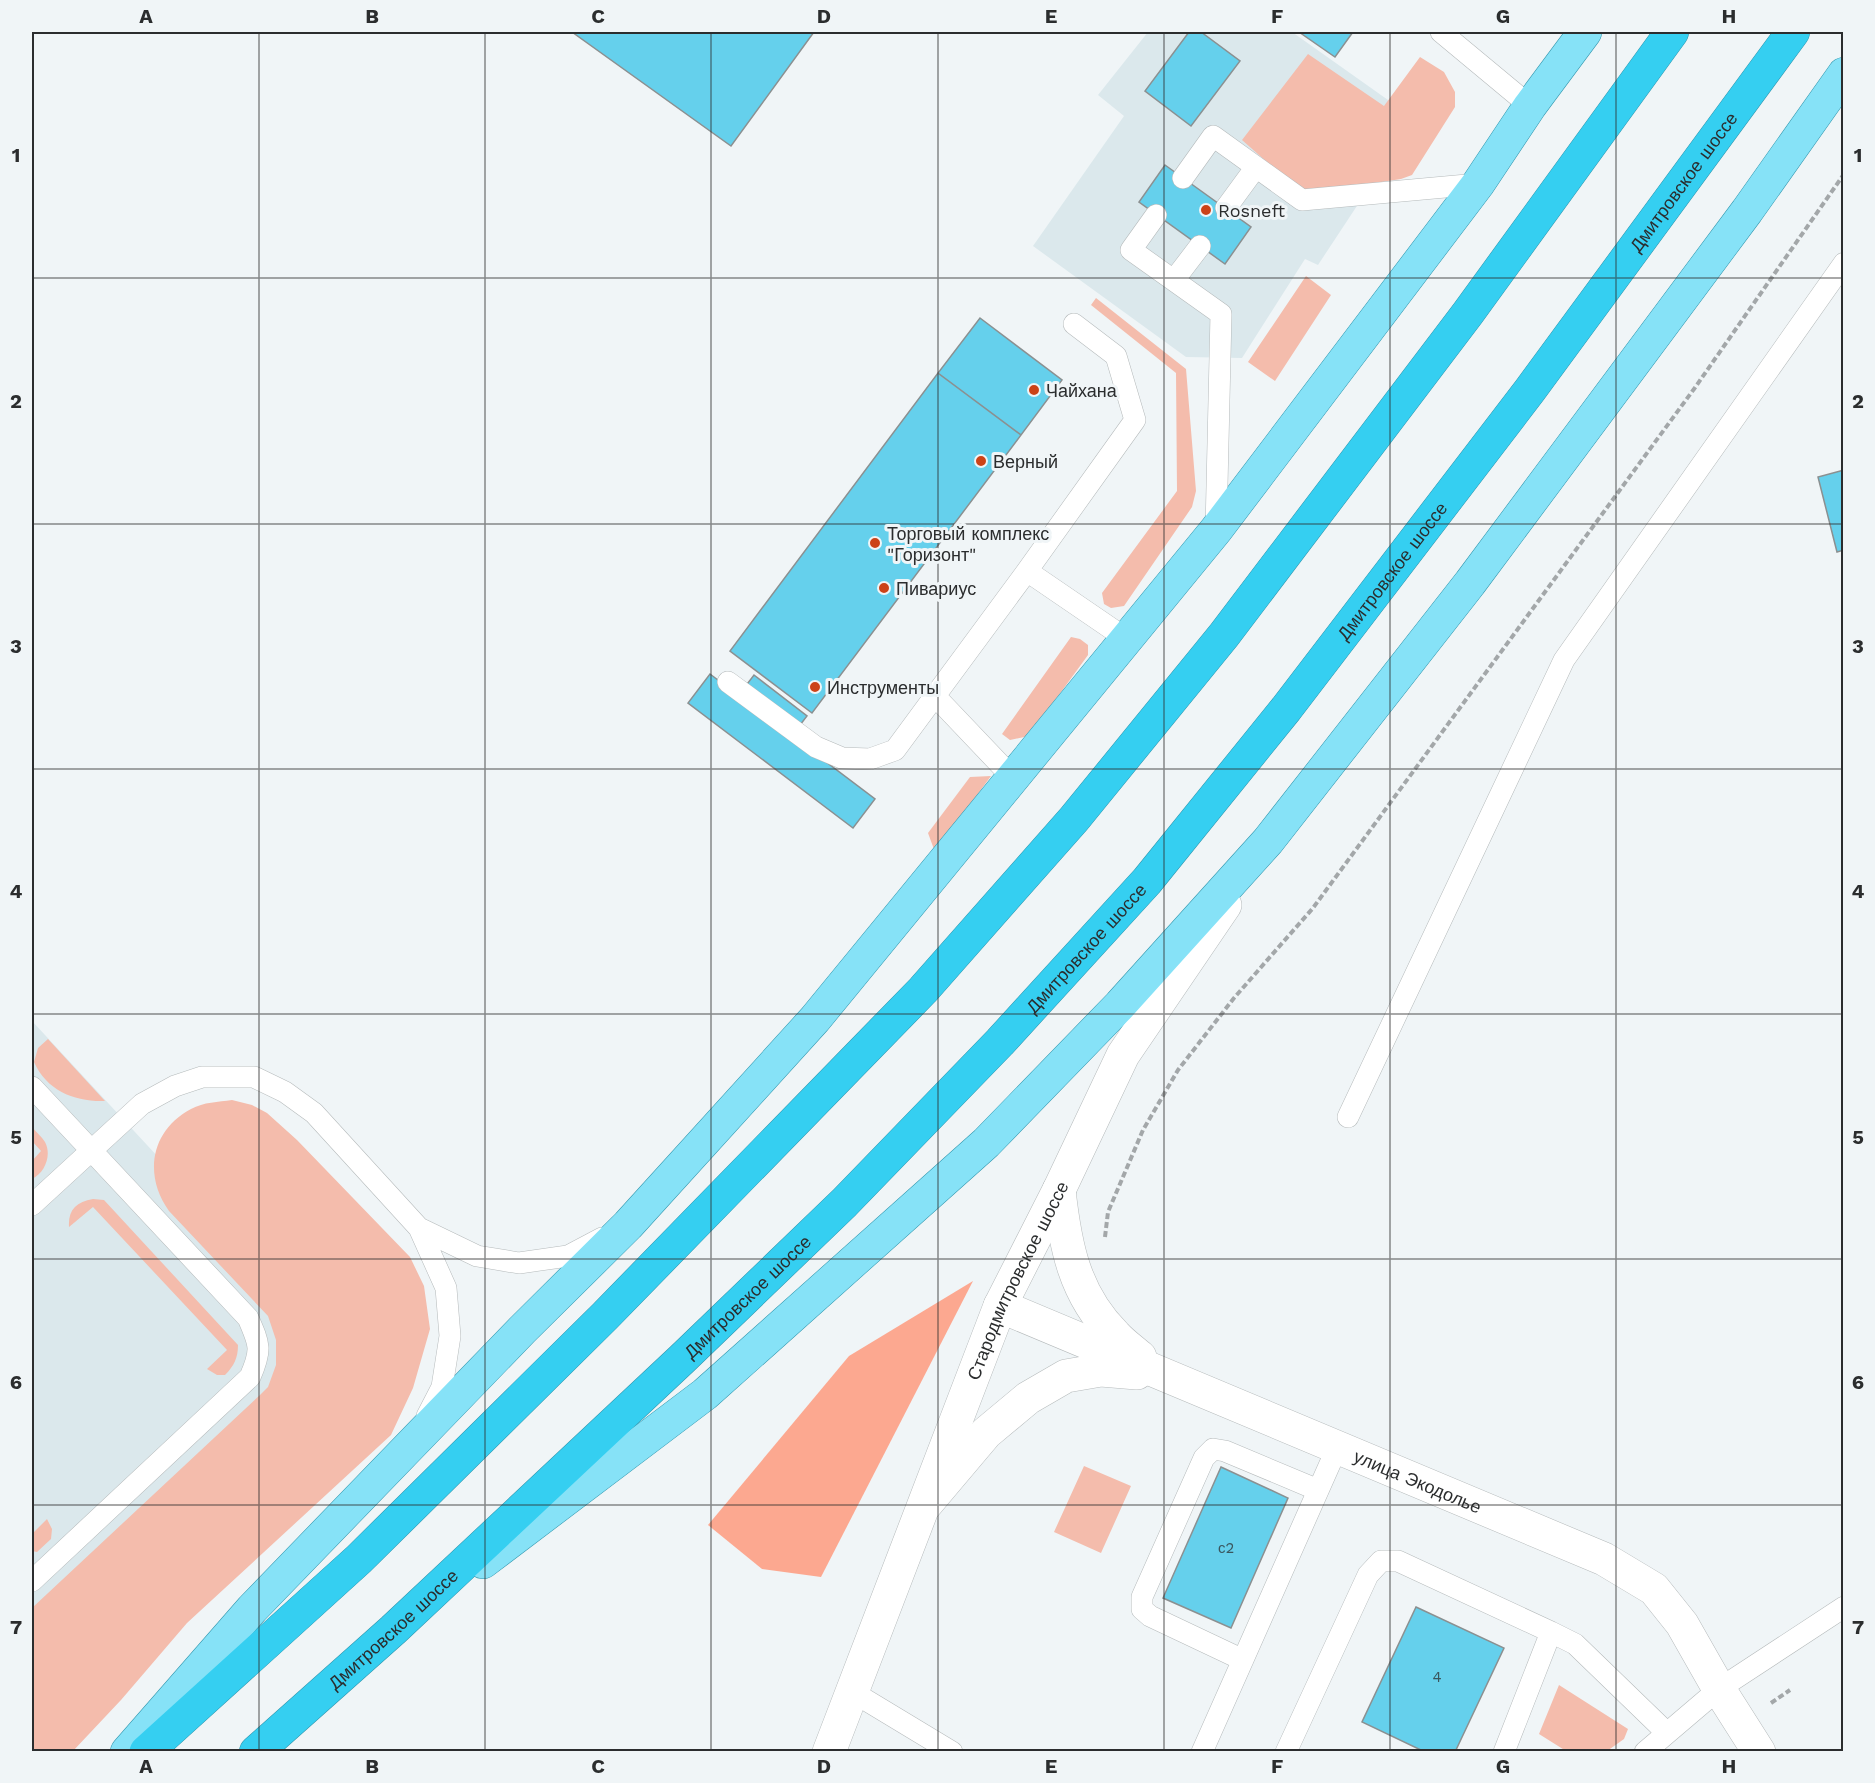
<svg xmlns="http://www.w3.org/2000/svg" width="1875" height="1783" font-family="'Work Sans',sans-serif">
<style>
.built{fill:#dbe8ec}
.green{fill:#f4bcac}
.forest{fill:#fca890}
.building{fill:#65d0ec;stroke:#8b9091;stroke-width:1.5}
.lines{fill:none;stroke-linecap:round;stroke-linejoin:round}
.lane-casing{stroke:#b5babb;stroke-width:22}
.street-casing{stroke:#b5babb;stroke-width:34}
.secondary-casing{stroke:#b5babb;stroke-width:34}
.primary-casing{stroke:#3296ad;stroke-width:34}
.highway-casing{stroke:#3296ad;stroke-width:34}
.path{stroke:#a3a7a9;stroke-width:4;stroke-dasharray:6 3;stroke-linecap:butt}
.lane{stroke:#fff;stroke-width:21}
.street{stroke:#fff;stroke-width:33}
.secondary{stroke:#fff;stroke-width:33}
.primary{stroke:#86e2f7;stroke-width:33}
.highway{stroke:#35cff1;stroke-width:33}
.grid{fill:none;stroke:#2b2d2e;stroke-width:1.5;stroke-opacity:0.55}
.poi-dot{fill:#cc4318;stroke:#f0f5f7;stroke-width:2}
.labels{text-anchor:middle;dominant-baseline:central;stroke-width:6;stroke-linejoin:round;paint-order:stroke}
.number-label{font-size:15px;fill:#3a565e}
.street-label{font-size:18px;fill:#2b2d2e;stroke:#f0f5f7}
.poi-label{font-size:18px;fill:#2b2d2e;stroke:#f0f5f7;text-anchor:start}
.neatline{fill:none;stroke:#2b2d2e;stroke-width:2}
.grid-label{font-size:20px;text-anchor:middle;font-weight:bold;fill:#2b2d2e}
</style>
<rect width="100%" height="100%" fill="#f0f5f7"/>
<path class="built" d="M1148 32H1292L1405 112 1378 174 1318 265 1305 259 1242 358 1186 357 1033 246 1124 116 1098 95Z
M32 1021 327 1339 32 1615Z"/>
<path class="green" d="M1308 54 1384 106 1420 57 1444 72 1455 92V107L1412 175 1401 179 1303 194 1242 140Z
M1306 276 1331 295 1275 381 1248 362Z
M1096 298 1186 369 1196 491 1192 507 1124 606 1111 608 1104 604 1102 593 1177 491 1176 373 1091 305Z
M1071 637 1080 639 1088 645V655L1029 736 1010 740 1002 734Z
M991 776 935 852 928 833 970 777Z
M48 1039 105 1101C75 1102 47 1091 34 1062L38 1048Z
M232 1100 252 1105 267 1113 297 1140 410 1257 424 1286 430 1329 413 1388 391 1435 187 1623 121 1700 73 1751H32V1608L260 1395 268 1387 276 1365V1340L268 1316 169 1211C143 1175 151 1130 191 1109 204 1102 218 1102 232 1100Z
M32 1127C36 1132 42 1137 45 1142 52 1155 45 1173 32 1179V1161L41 1151 32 1141Z
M93 1199 104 1200 238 1345C238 1358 234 1366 225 1375H217L207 1369 227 1350 93 1207 69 1227C68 1210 76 1202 93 1199Z
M1084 1466 1131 1486 1101 1553 1054 1532Z
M47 1519 52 1529 51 1539 37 1552 32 1551V1534Z
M1559 1685 1628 1729 1624 1739 1607 1751H1566L1539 1734Z"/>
<path class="forest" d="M973 1281 821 1577 762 1569 708 1525 849 1356Z"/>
<path class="building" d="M572 32H814L731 146Z
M1189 32H1201L1240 61 1191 126 1145 91Z
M1299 32H1353L1335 57Z
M1165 165 1251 227 1225 264 1139 202Z
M980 318 1062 380 1021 435 938 373Z
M938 373 1021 435 812 713 730 651Z
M1844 470V550L1837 552 1818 477Z
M710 674 875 799 853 828 688 703Z
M754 675 807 716 797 729 744 688Z
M1221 1467 1288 1498 1231 1628 1163 1598Z
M1416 1607 1504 1648 1455 1752H1425L1362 1722Z"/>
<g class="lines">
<g class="lane-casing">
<path id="lane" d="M1441 32 1530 106
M1183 178 1213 136 1302 200 1478 184
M1226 208 1256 167
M1156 215 1131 250 1221 314 1216 529
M1174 280 1200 246
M1027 571 1128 640
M728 682 816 747 842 758 870 759 895 750 1027 571 1135 420 1116 356 1074 324
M935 696 1013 778
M32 1087 248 1318C260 1345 262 1350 250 1377L32 1581
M1348 1117 1564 660 1844 263
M32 1205 142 1104 175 1086 202 1077H254L285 1092 314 1113 419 1228 446 1288 450 1336 442 1387 427 1416
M419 1228 477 1256 519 1263 568 1256 602 1238
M1551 1632 1575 1644 1667 1733
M1243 1660 1150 1616 1142 1609V1597L1204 1458 1213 1449 1225 1451 1318 1490
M851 1691 952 1752
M1202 1752 1337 1448
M1286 1752 1368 1575 1381 1561H1398L1551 1632 1504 1752
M1645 1752 1719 1689 1844 1607"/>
</g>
<g class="street-casing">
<g id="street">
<path d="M1059 1190C1065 1245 1074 1294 1115 1335 1122 1343 1132 1350 1140 1357"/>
<path id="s1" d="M1000 1306 1604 1559 1654 1589 1682 1624 1719 1689 1759 1752"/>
<path d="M926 1504 986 1433 1028 1398 1066 1376 1101 1370 1137 1373"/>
</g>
</g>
<g class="secondary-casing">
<g id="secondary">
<path id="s2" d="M829 1752 1000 1306 1059 1190 1123 1055 1225 905"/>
</g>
</g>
<g class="primary-casing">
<path id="primary" d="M483 1562 705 1394 986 1143 1120 1005 1268 841 1470 583 1747 211 1844 74
M127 1752 252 1609 522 1330 628 1225 815 1019 1216 530 1478 184 1530 106 1585 32"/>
</g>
<g class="highway-casing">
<g id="highway">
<path d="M146 1752 359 1559 605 1316 923 990 1074 819 1224 635 1468 313 1672 32"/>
<path id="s3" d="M256 1752 393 1630 682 1359 844 1203 1000 1042 1147 881 1286 709 1530 390 1793 32"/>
</g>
</g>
<path class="path" d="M1105 1237 1108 1212 1143 1130 1178 1070 1234 998 1313 908 1694 389 1844 174
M1771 1703 1790 1690"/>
<use href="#lane" class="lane"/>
<use href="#street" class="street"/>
<use href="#secondary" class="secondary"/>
<use href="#primary" class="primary"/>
<use href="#highway" class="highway"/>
</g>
<path class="grid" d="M259 32V1752M485 32V1752M711 32V1752M938 32V1752M1164 32V1752M1390 32V1752M1616 32V1752M32 278H1844M32 524H1844M32 769H1844M32 1014H1844M32 1259H1844M32 1505H1844"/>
<g class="poi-dot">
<circle cx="1206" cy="210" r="6"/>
<circle cx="1034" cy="390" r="6"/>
<circle cx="981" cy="461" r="6"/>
<circle cx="875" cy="543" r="6"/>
<circle cx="884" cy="588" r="6"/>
<circle cx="815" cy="687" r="6"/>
</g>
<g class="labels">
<g class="number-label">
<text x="1226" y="1548">с2</text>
<text x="1437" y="1677">4</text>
</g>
<g class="street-label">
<text stroke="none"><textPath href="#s3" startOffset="2128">Дмитровское шоссе</textPath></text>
<text stroke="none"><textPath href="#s3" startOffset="1642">Дмитровское шоссе</textPath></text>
<text stroke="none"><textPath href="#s3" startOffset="1156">Дмитровское шоссе</textPath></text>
<text stroke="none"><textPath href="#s2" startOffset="508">Стародмитровское шоссе</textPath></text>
<text stroke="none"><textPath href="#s3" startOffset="670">Дмитровское шоссе</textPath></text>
<text stroke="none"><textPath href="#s1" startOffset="453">улица Экодолье</textPath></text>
<text stroke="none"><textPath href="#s3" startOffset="184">Дмитровское шоссе</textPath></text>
</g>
<g class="poi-label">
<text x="1218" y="210">Rosneft</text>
<text x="1046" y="390">Чайхана</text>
<text x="993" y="461">Верный</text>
<text x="887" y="533">Торговый комплекс<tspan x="887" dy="21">"Горизонт"</tspan></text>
<text x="896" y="588">Пивариус</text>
<text x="827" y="687">Инструменты</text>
</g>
</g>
<rect width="1875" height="1783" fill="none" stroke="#f0f5f7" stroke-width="66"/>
<rect x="33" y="33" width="1809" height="1717" class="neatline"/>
<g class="grid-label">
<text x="146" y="23">A</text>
<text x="372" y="23">B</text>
<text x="598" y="23">C</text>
<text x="824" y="23">D</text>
<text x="1051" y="23">E</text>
<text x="1277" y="23">F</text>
<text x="1503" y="23">G</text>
<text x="1729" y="23">H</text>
<text x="16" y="162">1</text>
<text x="1858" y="162">1</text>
<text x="16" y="408">2</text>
<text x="1858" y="408">2</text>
<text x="16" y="653">3</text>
<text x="1858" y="653">3</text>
<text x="16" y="898">4</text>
<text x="1858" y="898">4</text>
<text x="16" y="1144">5</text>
<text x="1858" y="1144">5</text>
<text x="16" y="1389">6</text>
<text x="1858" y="1389">6</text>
<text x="16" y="1634">7</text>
<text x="1858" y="1634">7</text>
<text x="146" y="1773">A</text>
<text x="372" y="1773">B</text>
<text x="598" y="1773">C</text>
<text x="824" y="1773">D</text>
<text x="1051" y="1773">E</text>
<text x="1277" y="1773">F</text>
<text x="1503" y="1773">G</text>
<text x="1729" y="1773">H</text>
</g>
</svg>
